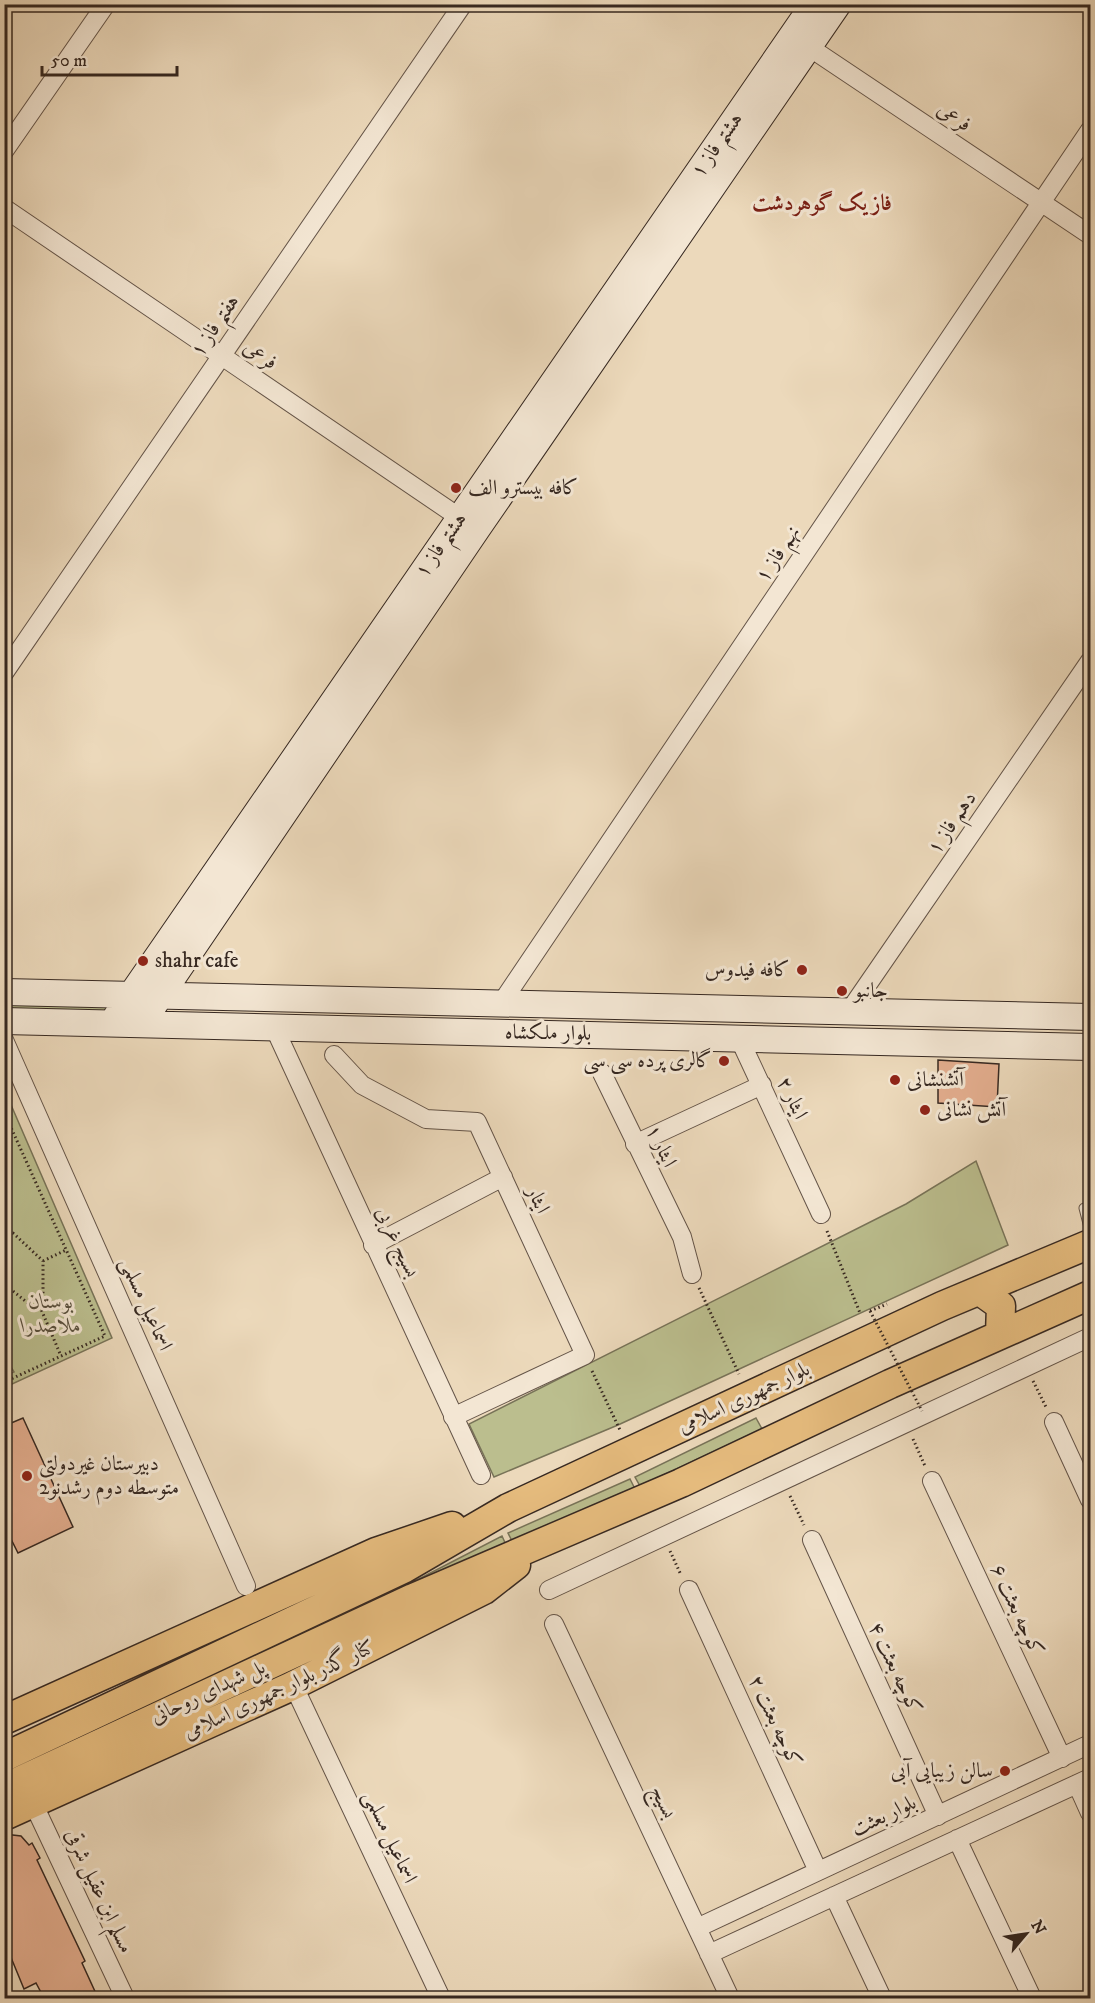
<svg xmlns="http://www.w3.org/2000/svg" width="1095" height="2003" font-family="'IM FELL DW Pica',Amiri,serif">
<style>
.green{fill:#bbbe8e;stroke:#787358;stroke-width:1.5}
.building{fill:#e4ae8f;stroke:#362821;stroke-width:1.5}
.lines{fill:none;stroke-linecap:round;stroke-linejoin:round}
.lane-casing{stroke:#645448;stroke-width:11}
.street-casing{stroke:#645448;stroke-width:20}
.secondary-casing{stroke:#362821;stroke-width:28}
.primary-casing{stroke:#362821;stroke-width:31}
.path{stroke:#362821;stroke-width:3;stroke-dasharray:1.5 3;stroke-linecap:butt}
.lane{stroke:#f3e6d3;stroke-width:9}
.street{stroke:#f3e6d3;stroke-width:18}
.secondary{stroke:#f3e6d3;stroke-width:26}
.primary{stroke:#e6bc7e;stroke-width:28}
.path-bridge{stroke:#362821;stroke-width:3;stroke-dasharray:1.5 3;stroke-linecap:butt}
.poi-dot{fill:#8f2418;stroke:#f3e6d3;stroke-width:2}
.labels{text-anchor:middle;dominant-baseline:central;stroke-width:6;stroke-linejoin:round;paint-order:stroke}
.street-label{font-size:21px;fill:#362821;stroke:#f3e6d3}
.poi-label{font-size:21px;fill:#362821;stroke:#f3e6d3;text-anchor:start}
.park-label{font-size:21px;font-style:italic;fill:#574e3c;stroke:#f3e6d3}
.neighbourhood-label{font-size:22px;font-weight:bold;fill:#7a1f14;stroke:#f3e6d3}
</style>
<rect width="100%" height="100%" fill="#ecd9bb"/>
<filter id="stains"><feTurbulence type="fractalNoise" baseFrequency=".00333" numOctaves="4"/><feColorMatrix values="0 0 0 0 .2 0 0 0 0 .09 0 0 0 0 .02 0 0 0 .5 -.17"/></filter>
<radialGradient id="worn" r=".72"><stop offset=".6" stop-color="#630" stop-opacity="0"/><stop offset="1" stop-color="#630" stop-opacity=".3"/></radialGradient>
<path class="green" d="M5 1000 114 1002 108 1014H5Z
M5 1091 112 1338 10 1385 7 1375 14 1372 11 1367 4 1369Z
M976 1161 1008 1245 618 1425 494 1477 469 1424 906 1204Z
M756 1418 762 1429 640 1486 635 1477Z
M630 1479 635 1489 513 1543 508 1533Z
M502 1536 507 1547 411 1583Z"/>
<path class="building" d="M938 1060 999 1064 997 1107 938 1103Z
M23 1418 73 1527 18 1553 4 1525V1426Z
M4 1834 21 1836 29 1845 32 1843 40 1858 37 1860 85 1961 82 1963 98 1998H44L36 1983 24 1989 10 1955 4 1953Z"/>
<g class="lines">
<g class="lane-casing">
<path id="lane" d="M1084 1208 1090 1231"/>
</g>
<g class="street-casing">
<path id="street" d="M800 41 1090 235
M4 151 106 4
M4 208 469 524
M4 673 463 4
M502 1002 1090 130
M850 1010 1090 661
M274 1027 481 1475
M739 1038 821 1214
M4 1040 246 1586
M334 1055 362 1085 426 1119 477 1122 585 1355 453 1417
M602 1073 682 1237 692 1274
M635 1144 762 1085
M373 1245 503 1177
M1054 1422 1090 1500
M932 1481 1062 1758
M812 1540 938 1816
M549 1590 1090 1337
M689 1590 818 1871
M554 1624 730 1998
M298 1695 441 1998
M1077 1784 1090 1813
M33 1803 125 1998
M957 1839 1032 1998
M834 1896 882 1998
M697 1928 1090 1744
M709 1954 1090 1778"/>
</g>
<g class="secondary-casing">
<path id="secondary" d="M4 992 1090 1017
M4 1021 1090 1047
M112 1023 814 4
M141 1024 477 529 838 4"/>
</g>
<g class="primary-casing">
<path id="primary" d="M980 1291 1001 1306 1000 1334
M4 1720 376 1552 452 1526
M4 1757 405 1568 508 1508 942 1306 1090 1244
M4 1788 413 1598 681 1483 890 1384 1090 1295
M4 1816 290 1687 484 1590 516 1565"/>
</g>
<path class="path" d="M4 1112 105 1336 11 1379
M4 1231 11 1242
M827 1231 860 1313
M4 1235 13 1233 43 1261V1297L38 1302 29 1304 8 1287 4 1280
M43 1261 66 1250
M699 1288 739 1374
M38 1302 61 1356
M870 1311 887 1304
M592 1371 620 1430
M1033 1381 1046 1407
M913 1439 925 1466
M790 1496 804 1525
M670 1551 681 1575"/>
<use href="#lane" class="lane"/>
<use href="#street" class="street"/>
<use href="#secondary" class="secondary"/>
<use href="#primary" class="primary"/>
<path class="path-bridge" d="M870 1311 922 1411"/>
</g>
<g class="poi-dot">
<circle cx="456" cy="488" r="6"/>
<circle cx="143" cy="961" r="6"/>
<circle cx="802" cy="970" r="6"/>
<circle cx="842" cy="991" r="6"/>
<circle cx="724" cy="1061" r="6"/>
<circle cx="895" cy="1080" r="6"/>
<circle cx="925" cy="1110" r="6"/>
<circle cx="27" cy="1476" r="6"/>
<circle cx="1005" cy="1771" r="6"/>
</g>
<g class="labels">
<g class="street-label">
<text transform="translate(954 117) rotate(34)">فرعی</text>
<text transform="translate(717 145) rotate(-55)">هشتم فاز ۱</text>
<text transform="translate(215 326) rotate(-56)">هفتم فاز ۱</text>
<text transform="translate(260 355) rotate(34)">فرعی</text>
<text transform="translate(441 545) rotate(-55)">هشتم فاز ۱</text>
<text transform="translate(778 554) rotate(-56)">نهم فاز ۱</text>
<text transform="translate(952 823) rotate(-56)">دهم فاز ۱</text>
<text transform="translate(548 1033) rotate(1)">بلوار ملکشاه</text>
<text transform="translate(792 1098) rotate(64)">ایثار ۲</text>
<text transform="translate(661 1146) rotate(64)">ایثار ۱</text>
<text transform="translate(538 1200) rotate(65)">ایثار</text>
<text transform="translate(397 1242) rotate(65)">بسیج غربی</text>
<text transform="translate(146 1304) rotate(66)">اسماعیل مسلمی</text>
<text transform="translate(744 1398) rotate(-25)">بلوار جمهوری اسلامی</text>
<text transform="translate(1017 1610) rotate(65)">کوچه بعثت ۶</text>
<text transform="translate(895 1668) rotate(65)">کوچه بعثت ۴</text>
<text transform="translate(279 1690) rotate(-25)">کنار گذر بلوار جمهوری اسلامی</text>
<text transform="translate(208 1692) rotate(-25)">پل شهدای روحانی</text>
<text transform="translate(775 1721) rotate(65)">کوچه بعثت ۲</text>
<text transform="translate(663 1802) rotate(65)">بسیج</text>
<text transform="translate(884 1816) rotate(-25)">بلوار بعثت</text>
<text transform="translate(390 1837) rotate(65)">اسماعیل مسلمی</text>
<text transform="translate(99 1891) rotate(65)">مسلم ابن عقیل شرقی</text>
</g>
<g class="poi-label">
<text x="468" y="488">کافه بیسترو الف</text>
<text x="155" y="961">shahr cafe</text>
<text x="790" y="970" text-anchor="end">كافه فيدوس</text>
<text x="854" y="991">جانبو</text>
<text x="712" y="1061" text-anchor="end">گالری پرده سی سی</text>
<text x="907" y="1080">آتشنشانی</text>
<text x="937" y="1110">آتش نشانی</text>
<text x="39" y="1464">دبیرستان غیردولتی<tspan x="39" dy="24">متوسطه دوم رشدنو2</tspan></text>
<text x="993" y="1771" text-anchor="end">سالن زیبایی آبی</text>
</g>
<g class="park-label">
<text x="51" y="1302">بوستان<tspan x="51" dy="24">ملاصدرا</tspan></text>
</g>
<g class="neighbourhood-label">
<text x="822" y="203">فاز یک گوهردشت</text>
</g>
</g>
<rect width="1095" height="2003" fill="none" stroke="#ecd9bb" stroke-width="24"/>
<rect x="6" y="6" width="1083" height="1991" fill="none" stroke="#362821" stroke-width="3"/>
<rect x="12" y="12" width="1071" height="1979" fill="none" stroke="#362821" stroke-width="1.5"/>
<g transform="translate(1026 1934) rotate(61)" stroke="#f3e6d3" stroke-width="4.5" paint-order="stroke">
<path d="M0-4.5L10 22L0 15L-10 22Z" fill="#362821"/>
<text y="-9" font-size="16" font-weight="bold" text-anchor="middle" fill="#362821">N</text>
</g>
<path d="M42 66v9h135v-9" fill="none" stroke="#362821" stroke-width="3"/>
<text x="51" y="66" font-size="18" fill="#362821" stroke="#f3e6d3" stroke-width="4.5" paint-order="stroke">50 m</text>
<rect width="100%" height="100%" filter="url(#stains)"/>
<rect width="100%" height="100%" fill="url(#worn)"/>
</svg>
